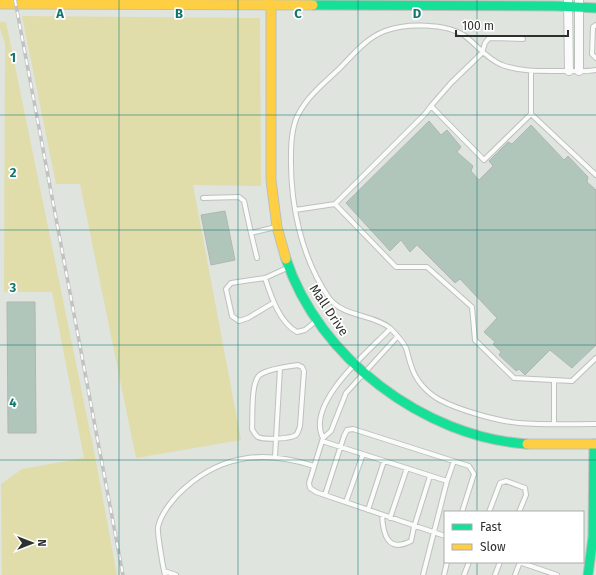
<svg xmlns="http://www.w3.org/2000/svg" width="596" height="575" font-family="'Fira Sans',sans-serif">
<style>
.green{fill:#e0ddab}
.building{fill:#b1c6ba;stroke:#b1b6b2}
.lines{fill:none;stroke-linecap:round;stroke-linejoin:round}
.lane-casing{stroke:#bdc1bc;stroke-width:6}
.street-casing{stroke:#bdc1bc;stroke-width:10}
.fast-casing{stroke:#bdc1bc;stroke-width:11}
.slow-casing{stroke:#bdc1bc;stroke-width:11}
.lane{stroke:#fafbfa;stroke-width:4}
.street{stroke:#fafbfa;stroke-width:8}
.fast{stroke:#16e098;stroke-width:9}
.slow{stroke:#ffcf43;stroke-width:9}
.rail-casing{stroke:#c1c2c1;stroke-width:3.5}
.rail{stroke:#fff;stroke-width:2;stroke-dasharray:6;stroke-linecap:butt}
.grid{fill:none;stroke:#0f766e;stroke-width:1;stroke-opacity:0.55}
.labels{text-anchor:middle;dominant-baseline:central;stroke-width:3.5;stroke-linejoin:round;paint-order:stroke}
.street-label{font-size:13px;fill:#2d312d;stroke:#fff}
.grid-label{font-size:13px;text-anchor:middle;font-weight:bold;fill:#0f766e;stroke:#fff;stroke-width:3.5;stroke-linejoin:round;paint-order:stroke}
</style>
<rect width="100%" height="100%" fill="#dfe4de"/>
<path class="green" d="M22 16 260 18 261 186 193 185 241 440 136 458 80 184H56Z
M0 22H6L95 456 117 575H2L1 484 22 469 84 458 52 292H4L5 43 0 29Z"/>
<path class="building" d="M429 121 441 135 447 130 461 147 457 152 473 166 471 171 479 180 493 166 489 161 508 142 512 144 531 125 564 160 568 156 588 177 587 182 596 190V345L572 368 550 350 525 375 519 369 516 371 499 355 501 352 493 344 495 342 484 332 497 318 460 279 455 283 417 245 410 252 401 240 390 251 346 203Z
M225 211 235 260 211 265 201 215Z
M7 302H35L36 433H8Z"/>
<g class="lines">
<g class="lane-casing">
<path id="lane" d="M596 25 593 27 592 54 596 58
M523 39 489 38 485 43 482 53 451 83 431 106 484 160 531 114V71
M596 70C585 72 573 71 562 71 541 71 522 72 502 65 487 59 478 46 465 36 446 23 406 23 385 31 366 38 353 55 339 69 325 82 308 96 299 113 292 125 291 142 291 155 290 204 301 257 329 298 343 317 373 314 390 328 395 333 403 342 406 348 408 354 409 360 411 365 415 380 427 393 440 400 459 410 497 421 519 423 544 425 570 424 596 424
M531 114 596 175
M203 198 239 197 244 201 251 233
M335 204 396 267H427L472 307 475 340 514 378 572 381 596 358
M295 210 335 204 425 114 431 106
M257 258 251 233 276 227
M287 268 265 278C271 296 279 322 297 332L305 330 316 321
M265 278 231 283 226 289 232 316 239 321 248 318 273 303
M397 337 346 393 331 431 323 438 309 483 310 488 316 492 445 536
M298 365 302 367 304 371 300 426C299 429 298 433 296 435 290 439 264 440 258 437 255 435 254 432 252 429 253 417 250 380 261 374 272 368 286 367 298 365Z
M554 380V423
M323 438C305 403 369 351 390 329
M322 441 447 481 423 575
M275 457 280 368
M447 481 454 461
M325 495 344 436 347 430 353 429 469 466 474 474 462 512
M346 502 363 454
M368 510 384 461
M489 512 500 483 506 481 525 488 526 495 519 512
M382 515C383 535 388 553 411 541L414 527 430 476
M390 518 407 468
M519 562 557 575
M164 571 176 575
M165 575C163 567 157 533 158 527 161 513 175 496 186 487 225 453 266 451 314 466
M444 575 447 562
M464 575 469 562
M495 575 500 562
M515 575 520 562"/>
</g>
<g class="street-casing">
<path id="street" d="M568 0 569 71
M579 71V0"/>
</g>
<g class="fast-casing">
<path id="fast" d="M313 5 556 6 596 8
M286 259C319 358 424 437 527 444
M588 575 593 537 594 444"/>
</g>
<g class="slow-casing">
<path id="slow" d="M269 0 271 6V180L277 227 286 259
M0 4 313 5
M527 444H596"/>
</g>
<use href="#lane" class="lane"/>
<use href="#street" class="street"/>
<use href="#fast" class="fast"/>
<use href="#slow" class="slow"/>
<g class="rail-casing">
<path id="rail" d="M15 0 123 575"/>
</g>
<use href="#rail" class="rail"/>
</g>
<path class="grid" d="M119 0V575M238 0V575M358 0V575M477 0V512M0 115H596M0 230H596M0 345H596M0 460H596M477 562V575"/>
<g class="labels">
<g class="street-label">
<text transform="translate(329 310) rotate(56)">Mall Drive</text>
</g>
</g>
<g class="grid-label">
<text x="60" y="18">A</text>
<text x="179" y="18">B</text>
<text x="298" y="18">C</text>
<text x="417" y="18">D</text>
<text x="13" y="62">1</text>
<text x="13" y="177">2</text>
<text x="13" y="292">3</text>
<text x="13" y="407">4</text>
</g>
<rect x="444" y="511" width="140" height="52" fill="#ffffff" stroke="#abadab"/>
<rect x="452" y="524" width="20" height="6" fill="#16e098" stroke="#abadab"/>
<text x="480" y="531" font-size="12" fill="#2d312d">Fast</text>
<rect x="452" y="544" width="20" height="6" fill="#ffcf43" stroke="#abadab"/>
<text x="480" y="551" font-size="12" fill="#2d312d">Slow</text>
<g transform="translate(32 543) rotate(90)" stroke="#ffffff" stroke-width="3" paint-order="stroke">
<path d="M0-3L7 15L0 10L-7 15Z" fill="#2d312d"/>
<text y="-6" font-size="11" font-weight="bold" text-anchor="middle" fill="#2d312d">N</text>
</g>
<path d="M456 30v6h112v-6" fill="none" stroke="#2d312d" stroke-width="2"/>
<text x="462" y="30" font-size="12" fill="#2d312d" stroke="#ffffff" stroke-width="3" paint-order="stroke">100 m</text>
</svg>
